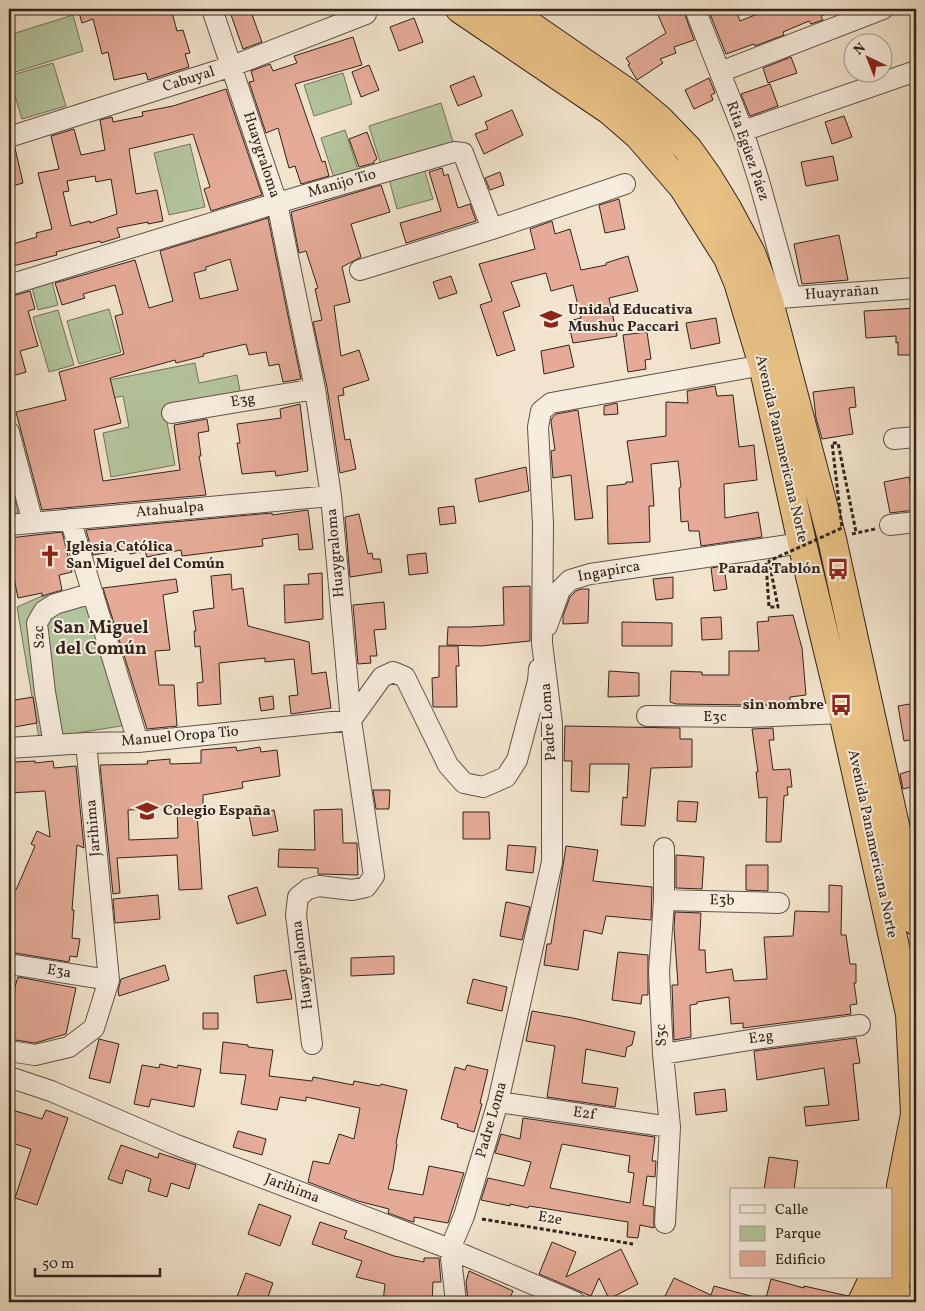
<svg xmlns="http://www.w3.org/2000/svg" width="925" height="1311" font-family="Vollkorn,serif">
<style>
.green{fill:#b4c59d;stroke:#72745c}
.building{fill:#e5ab98;stroke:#31231b;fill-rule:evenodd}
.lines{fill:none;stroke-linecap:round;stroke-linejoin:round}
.minor-casing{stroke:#615347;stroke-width:22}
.highway-casing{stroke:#31231b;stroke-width:30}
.path{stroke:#31231b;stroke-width:3;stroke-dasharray:4 2.5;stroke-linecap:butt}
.minor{stroke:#f7edde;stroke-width:20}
.highway{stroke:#e9c286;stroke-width:28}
.path-bridge{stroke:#31231b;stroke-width:3;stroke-dasharray:4 2.5;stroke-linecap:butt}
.labels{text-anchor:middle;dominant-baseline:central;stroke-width:4;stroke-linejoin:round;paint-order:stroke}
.street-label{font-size:15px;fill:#31231b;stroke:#f7edde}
.poi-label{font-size:15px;font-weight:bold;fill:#31231b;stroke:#f7edde;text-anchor:start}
.quarter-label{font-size:18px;font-weight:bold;fill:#31231b;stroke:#f7edde}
</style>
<rect width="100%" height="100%" fill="#f2e4cc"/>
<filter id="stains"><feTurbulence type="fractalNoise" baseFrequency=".004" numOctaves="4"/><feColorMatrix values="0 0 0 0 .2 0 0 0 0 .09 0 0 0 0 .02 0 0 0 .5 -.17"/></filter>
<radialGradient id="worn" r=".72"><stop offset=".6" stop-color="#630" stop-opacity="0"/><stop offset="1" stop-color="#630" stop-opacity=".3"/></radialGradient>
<path class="green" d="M73 15 83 51 9 74V35Z
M53 63 66 106 22 119 9 76Z
M343 73 352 104 314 116 304 85Z
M441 103 453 142 381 165 369 126Z
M345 130 359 173 335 181 321 138Z
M190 144 205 207 169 215 154 153Z
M424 168 433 199 397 209 389 179Z
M52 282 58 305 38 310 32 288Z
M109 309 121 352 79 364 67 321Z
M58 310 74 365 49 372 33 317Z
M195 363 199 383 237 375 241 396 165 412 175 465 111 477 103 433 129 427 123 396 93 402 89 384Z
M9 477H11L18 513 9 514Z
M42 596H88L127 725 39 739 17 607Z"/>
<path class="building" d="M78 9H171L177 31 183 30 190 53 185 54 189 67 148 80 146 73 114 80 108 52 102 54 93 19 82 23Z
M240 9H250L262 42 243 49 230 12Z
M673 9H683L694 40 674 47 676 53 660 59 663 63 637 80 628 65 630 64 626 58 666 33 658 15Z
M708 9H735L740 21 770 9H837L821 16 823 20 811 24 809 21 783 32 784 35 755 46 754 44 726 54Z
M414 18 423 42 399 51 390 27Z
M353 37 362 65 295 84 322 162 325 161 329 176 301 184 295 166 289 168 278 128 266 133 249 82 254 81 251 71 270 64 273 71 297 63 294 56Z
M791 57 797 73 768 83 763 68Z
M369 65 379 90 361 97 352 72Z
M474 76 482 96 458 106 450 86Z
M709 78 715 93 711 95 713 100 694 109 685 90Z
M770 84 778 106 750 116 741 94Z
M226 89 262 195 211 211 204 189 210 187 193 134 129 149 136 194 157 190 163 221 148 224V222L117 228 120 237 101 243 100 241 56 252 57 255 9 267V245L37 237 36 233 52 229 38 173 59 169 51 136 74 129 81 155 105 150 100 120 112 117 113 122 143 116 142 112 173 106ZM95 176 96 182 111 179 117 214 90 223V221L71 226 63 192 69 191 67 181Z
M512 110 523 135 484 154 475 134 488 129 485 122Z
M844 116 852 137 832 144 825 122Z
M367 132 377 159 374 161V163L359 167 349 139Z
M15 148 23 183 9 187V149Z
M833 156 838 180 806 186 801 162Z
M442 168 444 176 448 174 458 208 470 204 476 221 406 243 400 223 441 211 429 172Z
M500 172 504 185 490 190 485 178Z
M381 185 390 212 351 224 361 257 342 267 350 302 334 306 341 356 359 350 369 380 343 388 344 395 338 396 345 440 350 439 356 469 340 473 327 387 313 322 322 320 315 289 318 288 306 251 299 253 291 212Z
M619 199 625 229 605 233 599 205Z
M268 218 301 379 283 382 279 364 269 366 266 352 249 355 246 344 203 354 204 356 176 363 175 360 110 378 121 423 94 430 103 481 180 470 174 425 207 419 209 431 198 433 201 456H199L206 495 42 510 16 412 66 400 59 372 124 354 115 316 123 314 115 285 83 294 85 298 62 305 55 283 135 260 149 308 173 301 160 251ZM230 259 238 290 200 299 194 273 206 270V267Z
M552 221 555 234 570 229 581 270 606 265V263L628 256 638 291 609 298 617 336 573 343 568 321 581 318 573 285 551 291 546 273 511 282 520 306 503 312 515 350 497 356 480 305 492 301 479 264 535 249 530 229Z
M839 235 848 280 802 284 794 244Z
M451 276 457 293 439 299 433 282Z
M30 291 35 309 28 311 38 346 20 351 26 372 9 377V297Z
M916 308V342H912V355H898V342L896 343V336L866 338 864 311Z
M716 318 720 343 691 349 686 323Z
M647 332 651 359 645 360 646 369 628 372 623 335Z
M569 345 574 367 544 374 541 351Z
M715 386 717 396 733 395 739 447 754 445 757 480 724 484 725 518 758 512 762 537 701 546 699 531H689L688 521 681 522 679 488 681 487 678 461 651 464 654 506H649L650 542 608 544 607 486 626 484V482H633L627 441 666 436V402L688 403 687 391Z
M854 387 856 407 849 408 853 434 822 439 816 418 813 392Z
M617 403 618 414 604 415V406Z
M300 404 308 471 276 476 275 471 242 474 237 443H240L237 424 281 418 280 409Z
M578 410 593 518 575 520 571 475 553 478 551 451 555 450 551 422 552 418 556 414Z
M526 467 529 491 479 502 475 479Z
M909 477 915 510 890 513 884 482Z
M454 506 456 523 440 525 438 508Z
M308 510 313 549 299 550 298 534 262 539 263 546 182 556 181 550 147 557 145 551 130 554 129 549 93 555 86 530 272 513V515Z
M359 514 368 554 372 553 373 559H380L382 572 350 577 345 517Z
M62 532 72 572 59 575 62 590 42 596V593L18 598 9 552V538Z
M426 553 428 573 409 575 407 555Z
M724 566 727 589 714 591 711 568Z
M322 573 323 619 285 623 284 585 309 584 308 574Z
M231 574 232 590 243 588 248 626 309 642 312 674 326 672 331 708 291 714 289 696 298 695 294 659 265 662V658L219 663 221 704 198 706 197 683 203 682 200 646 195 647 194 631H196L193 611 214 608 211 576Z
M673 577V598L656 600 653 579Z
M176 579 178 592 163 595 170 650 155 651 159 685H174L177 726 147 729 103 588Z
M530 586V641L481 646 447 645 448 627H470L504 625 503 587Z
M581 589H589L588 623 563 624V616L570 597 576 591Z
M384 602 386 629 374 630 377 656H370L371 663 358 664 353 605Z
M793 615 802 648 806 695 790 697V703L749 705 676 704 670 702 671 671 702 672V675H729V651H759L757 622 769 621 768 617Z
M721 617 722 639 702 640 701 618Z
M622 622 672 623V646H622Z
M439 646H458L459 666H456L457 707H433L432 678 439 677Z
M609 671 639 673V696L608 697Z
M273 696 274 709 261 711 259 698Z
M33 697 37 723 9 728V701Z
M916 703V739L904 741 898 706Z
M565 726 680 728V739H692V767L651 768 645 826 621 825 623 797 627 798 629 764H590L589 792 571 791 572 761H564Z
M773 728 774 740H769L773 770 790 769 792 787H787L788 795 784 796 781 842H766L767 797 759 798 756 772H758L752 729Z
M236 747 237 751 260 747 261 752 277 750 280 776 242 782 243 788 203 795V811L197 812 202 889 179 890 177 855 117 858 120 893 113 894 100 765 148 764 147 761 170 759V764L201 763V750ZM177 808 178 838 129 840 128 810Z
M35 761V763L53 761 54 768 76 766 84 848 77 845 72 910H74L72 938 80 939 77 957 70 956 69 962 9 952V896L13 889 16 890 35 846 31 844 37 831 50 837 45 791 9 793V765L14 766V762Z
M916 769V786L903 789 900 774Z
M373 790H390L389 809H376Z
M678 801 698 802 696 822 677 821Z
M342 809 343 843H357L358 875 318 874V868L278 867 279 849 315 850 314 810Z
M274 810 278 831 253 836 249 815Z
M463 812H489L490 839H463Z
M508 845 536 847 533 873 506 870Z
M566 846 598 850 593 881 652 887 651 920 606 916 602 934 584 930 578 970 544 965 547 944H551Z
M676 855 704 857 702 889 676 888Z
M746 865H768V891L746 890Z
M829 885 842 886 841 935H846L850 964H856V983H854L857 1004 850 1005 851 1014 743 1028V1023L731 1024 729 997 697 1002V1004L690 1005 691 1037 674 1040 672 985H678L674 928 675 912 701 913 699 950H705L706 973 732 969 734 981 767 979 764 937 793 936 795 911 829 912Z
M257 887 266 915 237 924 228 896Z
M158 895 160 919 115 923 113 899Z
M506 902 530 907 522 940 500 936Z
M618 952 648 955V995H642L641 1004 612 1000Z
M394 956V974L351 976V958Z
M165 965 169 980 119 996 118 991 121 979Z
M286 970 292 999 257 1003 254 976Z
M18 977 76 988 66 1034 35 1043 9 1039V1018L15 991 14 990Z
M473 979 507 987 502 1011 467 1003Z
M532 1011 573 1018 635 1032 632 1045 627 1047 625 1057 586 1049 582 1083 618 1088 615 1107 547 1097 555 1046 526 1041Z
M203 1013H218V1029H203Z
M856 1038 860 1063 853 1064 859 1120 806 1126 804 1107 829 1105 824 1068 757 1080 754 1051Z
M99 1039 119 1044 110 1083 89 1078Z
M223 1042 248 1045V1047L273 1050 269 1076 312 1081 313 1077 353 1085 354 1081 380 1086 381 1084 407 1090 396 1143 397 1144 393 1170 388 1189 423 1195 429 1166 464 1173 448 1223 414 1217V1222L410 1221 388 1213 389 1209 358 1201 308 1182 313 1161 329 1164 339 1134 354 1139 360 1108 306 1097V1101L280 1097 277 1110 241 1104 246 1075 220 1073Z
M160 1064 177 1068 178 1065 201 1069 194 1107 151 1099 149 1107 134 1104 142 1065 159 1068Z
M467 1065 488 1070 480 1103 482 1104 474 1132 457 1127 458 1124 441 1119 455 1067 465 1070Z
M725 1089 727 1111 696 1115 694 1093Z
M9 1109 42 1119 46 1110 68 1118 37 1205 15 1198 31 1149 9 1142Z
M523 1118 655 1137 652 1161H656L655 1177 647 1176 643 1205 654 1207V1228L640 1225 638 1238 627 1237 628 1222 529 1206 528 1208 510 1204V1206L481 1200 488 1178 524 1186 531 1162 495 1153 501 1134 520 1139ZM562 1144 630 1156 628 1172 634 1173 630 1203 550 1188Z
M238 1131 266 1139 262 1155 233 1147Z
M121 1145 158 1158 159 1153 196 1165 189 1189 171 1183 167 1197 148 1191 151 1179 126 1170 122 1184 108 1179Z
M769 1157 798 1161 794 1190H764Z
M259 1204 291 1216 280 1246 248 1234Z
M320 1222 347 1231 344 1238 394 1256 424 1262V1258H439L441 1282H433L432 1302H383L385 1284 356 1277 362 1261 312 1244Z
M552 1242 576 1252 566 1277 621 1249 638 1284 609 1299 599 1278 591 1296 539 1274Z
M469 1271 513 1291 508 1302H468L466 1282Z
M246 1273 273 1283 266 1302H235Z
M674 1278 711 1295 714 1286 758 1298 757 1302H662Z
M771 1279 804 1288V1286L848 1296 847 1302H765Z"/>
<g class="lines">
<g class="minor-casing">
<path id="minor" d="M212 9 277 203 315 389 331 496 351 720 374 876 366 887 352 890 319 886 308 889 298 897 296 915 312 1044
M695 9 743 131 759 181 791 297
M720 72 883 9
M743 131 916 71
M9 137 232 66 366 14
M360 270 492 229
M9 285 277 203 454 152 463 153 492 229 625 184
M779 298 916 288
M172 413 315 389
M9 432 33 523
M894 439 916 437
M70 519 138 742
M9 525 331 496
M890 525 916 522
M547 626 560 590 570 580 590 574 802 543
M647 716 749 717 843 713
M54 745 45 692 37 623 44 611 55 604 93 593
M9 748 86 743 138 742 351 720 382 677 393 672 405 677 448 765 464 783 483 787 506 777 517 760 538 681 539 669
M664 848V900L659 972 663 1054 670 1127 665 1223
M664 900 779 903
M9 964 109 980
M9 1051 35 1055 69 1047 94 1028 109 980 86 743
M663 1054 762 1038 860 1025
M9 1077 51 1091 174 1144 450 1249 575 1302
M498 1102 670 1127
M456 1302 450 1249 464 1216 498 1102 552 862V724L542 643 543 524 538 427 541 411 551 403 763 365"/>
</g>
<g class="highway-casing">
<path id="highway" d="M460 9 609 110 639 136 683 187 728 258 738 282 763 365 802 543 843 713 910 1014 915 1114 901 1186 904 1207V1229L901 1258 892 1302
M506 9 628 93 659 119 688 149 708 177 727 208 751 253 768 298 832 539 916 921
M862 1302 874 1277
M916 1302V1301"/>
</g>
<path class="path" d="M852 534 875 529
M482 1219 633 1244"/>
<use href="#minor" class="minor"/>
<use href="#highway" class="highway"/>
<path class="path-bridge" d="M766 563 769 607H778L769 561 842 528 832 443H838L856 532"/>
</g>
<defs>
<g id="university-bare" transform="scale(1.725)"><path d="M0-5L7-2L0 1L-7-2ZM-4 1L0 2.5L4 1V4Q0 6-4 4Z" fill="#8f2418" stroke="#f7edde" stroke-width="2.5" paint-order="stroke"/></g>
<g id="church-bare" transform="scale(1.725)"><path d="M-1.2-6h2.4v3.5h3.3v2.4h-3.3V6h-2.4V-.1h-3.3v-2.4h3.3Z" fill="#8f2418" stroke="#f7edde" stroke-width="2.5" paint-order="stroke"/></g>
<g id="bus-bare" transform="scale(1.725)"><path d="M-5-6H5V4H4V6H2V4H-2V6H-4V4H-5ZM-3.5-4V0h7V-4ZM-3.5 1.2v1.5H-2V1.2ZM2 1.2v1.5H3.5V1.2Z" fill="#8f2418" stroke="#f7edde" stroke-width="2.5" paint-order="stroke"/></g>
</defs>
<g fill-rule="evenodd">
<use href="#university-bare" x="551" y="319"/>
<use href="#church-bare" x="50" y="556"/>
<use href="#bus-bare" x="838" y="569"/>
<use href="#bus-bare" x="841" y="705"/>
<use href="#university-bare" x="147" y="811"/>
</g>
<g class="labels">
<g class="street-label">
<text transform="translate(189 80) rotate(-18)">Cabuyal</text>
<text transform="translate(747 151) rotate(71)">Rita Egüez Páez</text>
<text transform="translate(261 155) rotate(72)">Huaygraloma</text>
<text transform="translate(342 184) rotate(-16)">Manijo Tio</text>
<text transform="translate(842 293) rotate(-4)">Huayrañan</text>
<text transform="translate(243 401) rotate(-10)">E3g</text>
<text transform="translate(781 449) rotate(77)">Avenida Panamericana Norte</text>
<text transform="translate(170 510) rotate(-5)">Atahualpa</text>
<text transform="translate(336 553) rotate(-95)">Huaygraloma</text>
<text transform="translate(609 572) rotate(-10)">Ingapirca</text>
<text transform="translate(40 637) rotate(-92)">S2c</text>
<text x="715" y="717">E3c</text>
<text transform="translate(549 722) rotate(-94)">Padre Loma</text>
<text transform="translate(180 737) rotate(-5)">Manuel Oropa Tio</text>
<text transform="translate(94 828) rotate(-95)">Jarihima</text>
<text transform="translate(872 844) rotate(78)">Avenida Panamericana Norte</text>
<text transform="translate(722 901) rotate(1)">E3b</text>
<text transform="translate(303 965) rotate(-97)">Huaygraloma</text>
<text transform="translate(59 972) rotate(9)">E3a</text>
<text transform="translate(662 1035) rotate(-93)">S3c</text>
<text transform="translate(761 1038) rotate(-8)">E2g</text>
<text transform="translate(584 1114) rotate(8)">E2f</text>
<text transform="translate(492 1120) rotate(-74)">Padre Loma</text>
<text transform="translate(292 1189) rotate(21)">Jarihima</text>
<text transform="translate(550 1219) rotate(9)">E2e</text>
</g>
<g class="poi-label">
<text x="568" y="310">Unidad Educativa<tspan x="568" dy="17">Mushuc Paccari</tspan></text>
<text x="66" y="547">Iglesia Católica<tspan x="66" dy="17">San Miguel del Común</tspan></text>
<text x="821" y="569" text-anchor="end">Parada Tablón</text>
<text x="824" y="705" text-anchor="end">sin nombre</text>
<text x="163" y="811">Colegio España</text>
</g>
<g class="quarter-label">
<text x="101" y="628">San Miguel<tspan x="101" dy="21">del Común</tspan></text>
</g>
</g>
<rect width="925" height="1311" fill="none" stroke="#f2e4cc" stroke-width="30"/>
<rect x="10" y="10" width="905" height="1291" fill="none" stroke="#31231b" stroke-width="2.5"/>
<rect x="15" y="15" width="895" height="1281" fill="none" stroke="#31231b"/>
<rect x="730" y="1188" width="162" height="90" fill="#f7edde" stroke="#a89c90"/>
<rect x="740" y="1205" width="25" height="8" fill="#f7edde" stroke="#a89c90"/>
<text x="775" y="1214" font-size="15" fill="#31231b">Calle</text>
<rect x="740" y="1226" width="25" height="15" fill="#b4c59d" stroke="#a89c90"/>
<text x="775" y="1238" font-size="15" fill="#31231b">Parque</text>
<rect x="740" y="1251" width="25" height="15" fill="#e5ab98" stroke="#a89c90"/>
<text x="775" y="1264" font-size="15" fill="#31231b">Edificio</text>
<g transform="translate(868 58) rotate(317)"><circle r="24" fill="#f7edde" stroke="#a89c90"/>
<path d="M0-4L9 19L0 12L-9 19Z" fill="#8f2418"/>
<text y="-8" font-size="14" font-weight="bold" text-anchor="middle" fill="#31231b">N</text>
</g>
<path d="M35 1268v8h125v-8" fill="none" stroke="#31231b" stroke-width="2.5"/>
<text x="42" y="1268" font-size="15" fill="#31231b" stroke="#f7edde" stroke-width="4" paint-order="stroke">50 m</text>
<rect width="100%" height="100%" filter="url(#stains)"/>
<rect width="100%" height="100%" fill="url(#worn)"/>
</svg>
